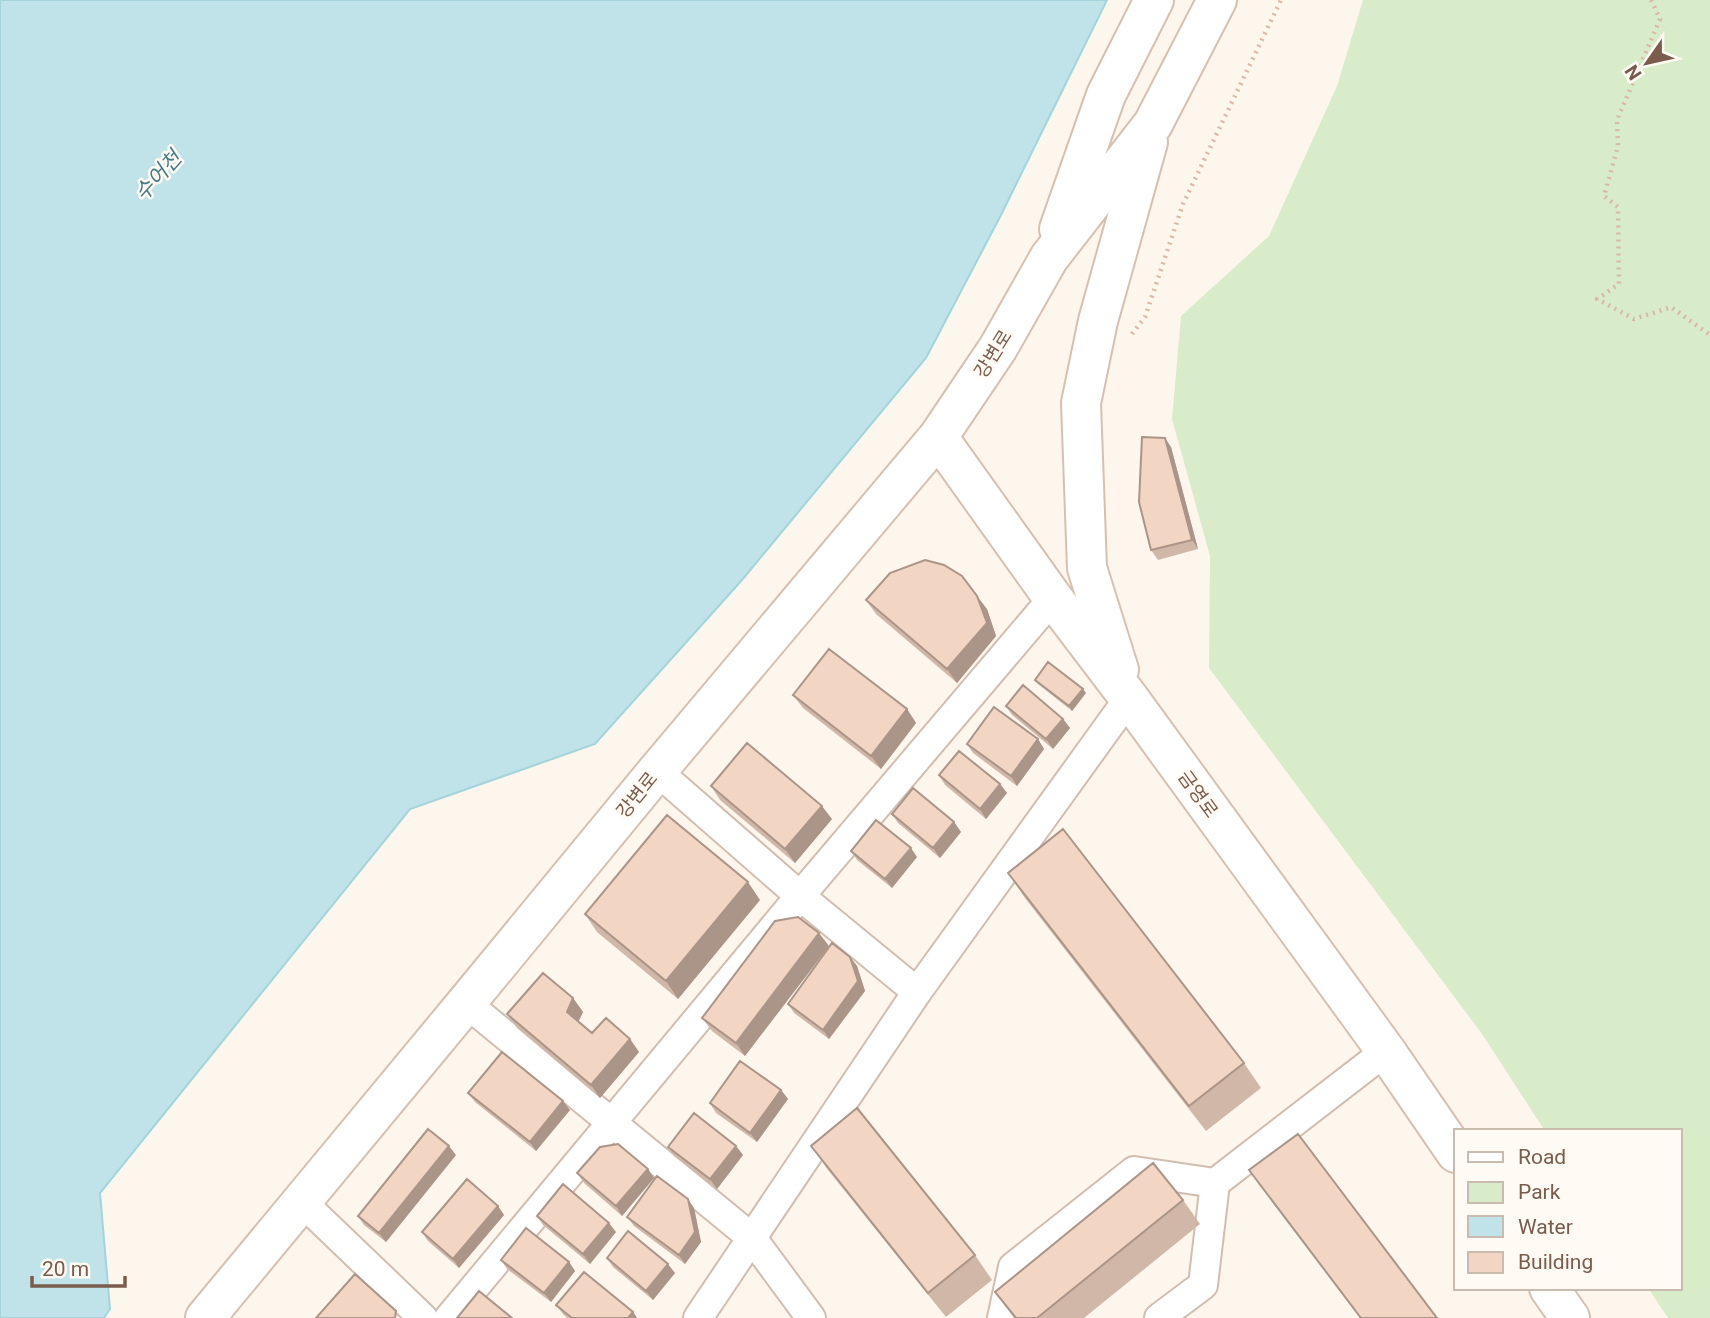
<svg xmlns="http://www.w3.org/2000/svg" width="1710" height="1318" font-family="Roboto,'Noto Sans KR',sans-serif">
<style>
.green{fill:#d8ecc9}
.water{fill:#bfe3e8;stroke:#a5d3da;stroke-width:2}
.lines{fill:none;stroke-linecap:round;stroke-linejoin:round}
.street-casing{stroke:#d1beb0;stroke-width:32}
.secondary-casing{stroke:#d6c0b0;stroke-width:42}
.path{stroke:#d9b8a5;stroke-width:4.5;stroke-dasharray:2 5;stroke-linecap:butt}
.street{stroke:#fff;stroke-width:28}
.secondary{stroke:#fff;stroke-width:38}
.wall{fill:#d1b7a8}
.shaded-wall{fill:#aa9588}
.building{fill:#f3d5c3;stroke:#aa9588;stroke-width:2}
.labels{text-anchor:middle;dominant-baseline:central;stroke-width:5;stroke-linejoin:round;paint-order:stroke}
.street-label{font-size:19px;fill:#7a5c4d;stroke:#fffaf3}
.water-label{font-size:21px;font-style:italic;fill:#437c86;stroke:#fffaf3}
</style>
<rect width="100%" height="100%" fill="#fdf6ec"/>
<path class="green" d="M1363 0H1710V1318H1668L1648 1288H1680V1131H1545L1482 1034 1209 668 1210 556 1172 419 1181 316 1269 236 1337 86Z"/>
<path class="water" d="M0 0H1107L1001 215 926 358 742 580 595 744 410 809 100 1193 110 1309 104 1318H0Z"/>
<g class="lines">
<g class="street-casing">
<path id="street" d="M657 771 800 896 917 992
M466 1003 752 1238 811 1318
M301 1201 423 1318
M449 1318 800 896 1053 598
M698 1318 917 992 1129 698
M1002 1318 1013 1267 1134 1171 1215 1183
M1159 1318 1203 1285 1215 1183 1386 1051"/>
</g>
<g class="secondary-casing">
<path id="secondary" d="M1059 229 1106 95 1154 0
M938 437 1053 598 1129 698 1386 1051 1456 1153
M1119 670 1087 568 1081 403 1098 321 1148 142
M1549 1288 1570 1318
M205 1318 466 1003 657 771 938 437 998 348 1049 258 1153 124 1217 0"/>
</g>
<path class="path" d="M1651 0 1660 19 1617 120 1618 146 1604 196 1618 207 1619 284 1597 299 1634 319 1671 307 1710 335
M1132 334 1145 317 1183 204 1281 0"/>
<use href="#street" class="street"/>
<use href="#secondary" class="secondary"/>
</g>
<path class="wall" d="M1171 447 1198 549 1158 560 1151 550Z
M866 600 987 609 996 636 957 683 876 614Z
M1035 680 1086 693 1072 711 1038 684Z
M793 695 907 709 916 723 881 769 803 708Z
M1006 706 1063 719 1070 728 1053 749 1012 715Z
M1038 739 1044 749 1017 786 973 753 967 744Z
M939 775 1000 784 1007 793 986 819 945 785Z
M711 786 832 819 795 863 720 800Z
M892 814 954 822 961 832 940 858 898 823Z
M851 851 917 857 892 888 857 860Z
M1008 873 1244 1063 1261 1088 1206 1131 1025 898Z
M760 900 678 999 597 932 585 914Z
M829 946 745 1056 712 1031 702 1018Z
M850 957 857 966 865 991 829 1039 794 1013 788 1004Z
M573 998 583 1012 578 1021 592 1033 630 1039 639 1052 600 1098 517 1028 507 1014Z
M781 1090 788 1099 757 1142 716 1113 710 1103Z
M468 1093 570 1110 536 1151 475 1102Z
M736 1146 743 1155 717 1189 674 1156 668 1147Z
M811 1146 975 1255 992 1280 946 1317 828 1170Z
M456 1155 386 1242 364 1225 358 1216Z
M648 1169 654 1178 622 1216 584 1183 577 1173Z
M1249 1170 1437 1318H1360Z
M1183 1200 1200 1224 1084 1318H1014L995 1292Z
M498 1206 504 1215 459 1268 428 1241 422 1232Z
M694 1208 701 1242 685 1264 634 1226 627 1217Z
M537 1216 616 1232 590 1264 543 1225Z
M607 1258 675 1273 653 1300 613 1267Z
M501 1260 569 1262 575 1271 551 1302 507 1269Z
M556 1305 633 1312 637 1318H567L563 1314Z"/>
<path class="shaded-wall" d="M1165 438 1171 447 1198 549 1192 540Z
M977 596 987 609 996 636 957 683 947 669Z
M1083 689 1086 693 1072 711 1069 706Z
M907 709 916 723 881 769 871 756Z
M1063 719 1070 728 1053 749 1046 739Z
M1038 739 1044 749 1017 786 1011 776Z
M1000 784 1007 793 986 819 980 809Z
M822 806 832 819 795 863 785 849Z
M954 822 961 832 940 858 933 848Z
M911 848 917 857 892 888 885 879Z
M748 882 760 900 678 999 666 981Z
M819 933 829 946 745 1056 736 1043Z
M850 957 857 966 865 991 829 1039 823 1030Z
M573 998 583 1012 577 1025 567 1012Z
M630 1039 639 1052 600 1098 591 1085Z
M781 1090 788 1099 757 1142 750 1133Z
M563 1101 570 1110 536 1151 530 1142Z
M449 1146 456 1155 386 1242 379 1233Z
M736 1146 743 1155 717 1189 710 1179Z
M648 1169 654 1178 622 1216 616 1206Z
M688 1199 694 1208 701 1242 685 1264 679 1255Z
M498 1206 504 1215 459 1268 453 1259Z
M609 1223 616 1232 590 1264 583 1254Z
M569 1262 575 1271 551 1302 544 1293Z
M668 1264 675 1273 653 1300 646 1291Z
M633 1312 637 1318H628Z"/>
<path class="building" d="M1142 437 1165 438 1192 540 1151 550 1139 502Z
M925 560 944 565 962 576 977 596 987 623 947 669 866 600 890 573Z
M829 649 907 709 871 756 793 695Z
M1048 662 1083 689 1069 706 1035 680Z
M1023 685 1063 719 1046 739 1006 706Z
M994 707 1038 739 1011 776 967 744Z
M747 743 822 806 785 849 711 786Z
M959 751 1000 784 980 809 939 775Z
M913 788 954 822 933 848 892 814Z
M667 815 748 882 666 981 585 914Z
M876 820 911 848 885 879 851 851Z
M1063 829 1244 1063 1189 1106 1008 873Z
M798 917 819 933 736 1043 702 1018 775 921Z
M832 943 850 957 858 981 823 1030 788 1004Z
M543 973 573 998 567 1012 592 1033 606 1018 630 1039 591 1085 507 1014Z
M502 1052 563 1101 530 1142 468 1093Z
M740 1061 781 1090 750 1133 710 1103Z
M857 1108 975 1255 928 1293 811 1146Z
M694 1113 736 1146 710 1179 668 1147Z
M428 1129 449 1146 379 1233 358 1216Z
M1298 1134 1437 1318H1361L1249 1170Z
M618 1144 648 1169 616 1206 577 1173 600 1147Z
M1153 1163 1183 1200 1037 1318H1016L995 1292Z
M657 1176 688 1199 695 1232 679 1255 627 1217Z
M467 1179 498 1206 453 1259 422 1232Z
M563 1184 609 1223 583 1254 537 1216Z
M526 1228 569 1262 544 1293 501 1260Z
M628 1231 668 1264 646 1291 607 1258Z
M584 1272 633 1312 628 1318H572L556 1305Z
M355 1274 396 1311 395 1318H316Z
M479 1291 512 1318H457Z"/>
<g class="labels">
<g class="street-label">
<text transform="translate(993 354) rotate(-58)">강변로</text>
<text transform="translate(1198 794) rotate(54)">금영로</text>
<text transform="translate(637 795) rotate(-51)">강변로</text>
</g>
<g class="water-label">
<text transform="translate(158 176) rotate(-48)">수어천</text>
</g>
</g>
<rect x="1454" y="1129" width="228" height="161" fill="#fffaf3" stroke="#cabbb1" stroke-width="2"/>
<rect x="1468" y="1152" width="35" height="10" fill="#ffffff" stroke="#cabbb1" stroke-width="2"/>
<text x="1518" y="1164" font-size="21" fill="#7a5c4d">Road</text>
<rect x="1468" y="1182" width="35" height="21" fill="#d8ecc9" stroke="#cabbb1" stroke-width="2"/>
<text x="1518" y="1199" font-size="21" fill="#7a5c4d">Park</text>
<rect x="1468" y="1216" width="35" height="21" fill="#bfe3e8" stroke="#cabbb1" stroke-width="2"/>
<text x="1518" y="1234" font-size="21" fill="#7a5c4d">Water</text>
<rect x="1468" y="1252" width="35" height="21" fill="#f3d5c3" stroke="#cabbb1" stroke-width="2"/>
<text x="1518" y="1269" font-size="21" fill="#7a5c4d">Building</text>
<g transform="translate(1647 63) rotate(236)" stroke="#fffaf3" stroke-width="5" paint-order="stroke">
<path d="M0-5L12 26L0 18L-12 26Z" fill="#7a5c4d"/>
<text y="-10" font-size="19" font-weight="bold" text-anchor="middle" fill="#7a5c4d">N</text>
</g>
<path d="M32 1276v10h93v-10" fill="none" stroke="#7a5c4d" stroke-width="3.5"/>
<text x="42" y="1276" font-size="21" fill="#7a5c4d" stroke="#fffaf3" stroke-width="5" paint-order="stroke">20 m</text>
</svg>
